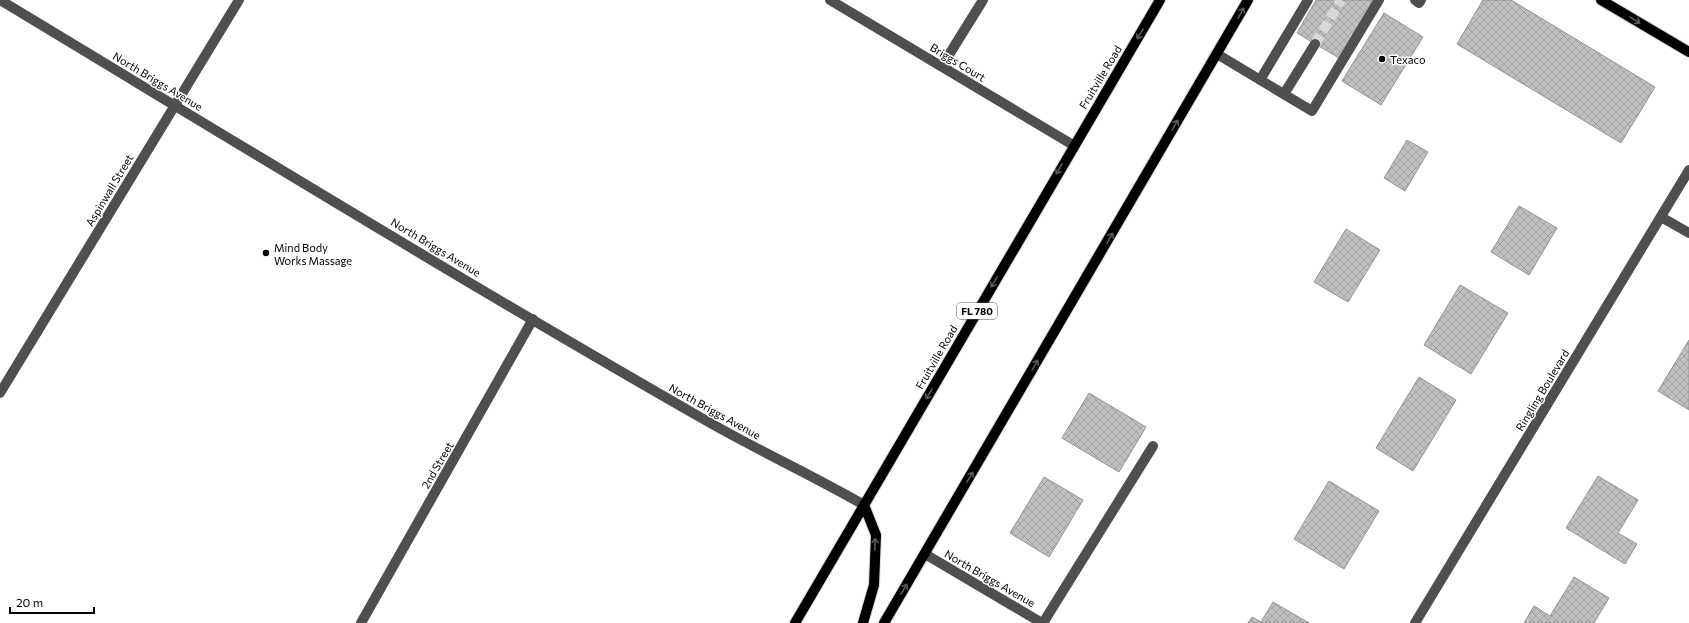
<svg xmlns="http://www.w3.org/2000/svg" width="1689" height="623" font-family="Commissioner,sans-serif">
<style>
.building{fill:url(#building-cross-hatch);stroke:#939393}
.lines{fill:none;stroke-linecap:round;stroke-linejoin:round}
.minor-tunnel{stroke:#d9d9d9;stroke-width:10;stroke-dasharray:10 5;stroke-linecap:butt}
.major-casing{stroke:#dbdbdb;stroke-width:12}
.minor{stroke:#4f4f4f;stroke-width:10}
.major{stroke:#000;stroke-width:10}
.oneway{stroke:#595959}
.poi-dot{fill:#000;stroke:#fff;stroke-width:1.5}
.labels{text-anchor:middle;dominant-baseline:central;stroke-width:3;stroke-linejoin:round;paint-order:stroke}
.shield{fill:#fff;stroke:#4c4c4c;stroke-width:1}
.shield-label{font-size:10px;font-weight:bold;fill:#000}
.poi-label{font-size:11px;fill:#000;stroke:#fff;text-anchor:start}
.street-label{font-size:11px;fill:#000;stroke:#fff}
</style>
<defs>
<pattern id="building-cross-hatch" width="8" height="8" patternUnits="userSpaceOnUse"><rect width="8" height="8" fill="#bfbfbf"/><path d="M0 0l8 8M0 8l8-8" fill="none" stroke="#a2a2a2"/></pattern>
</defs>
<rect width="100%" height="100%" fill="#fff"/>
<path class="building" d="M1316 0H1373L1339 58 1297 33Z
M1483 0H1511L1655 87 1621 143 1457 44Z
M1384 13 1423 37 1381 105 1342 81Z
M1407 140 1428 152 1405 191 1384 178Z
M1519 206 1557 228 1529 275 1491 252Z
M1346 229 1380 250 1348 302 1314 282Z
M1460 285 1508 313 1471 374 1424 345Z
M1689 340V410L1658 391Z
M1419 377 1456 400 1413 471 1376 448Z
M1089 393 1146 427 1119 472 1062 438Z
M1598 476 1638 500 1618 533 1637 544 1625 564 1566 528Z
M1044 477 1083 500 1049 557 1010 533Z
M1329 481 1379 511 1344 569 1294 539Z
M1574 577 1609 598 1594 623H1524L1534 606 1550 616Z
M1273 602 1309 623H1248L1252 617 1261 622Z"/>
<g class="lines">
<path class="minor-tunnel" d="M1315 44 1341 0"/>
<g class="major-casing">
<path id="major" d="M1601 0 1689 52
M795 623 1160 0
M863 623 874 585 876 535 864 505
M884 623 1248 0"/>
</g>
<path class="minor" d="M0 0C234 141 467 284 705 420 757 450 812 475 864 505
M830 0 1073 145
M1415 0 1419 3 1421 0
M1217 54 1312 111 1379 0
M942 66 983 0
M1260 80 1308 0
M1284 94 1315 44
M1661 217 1689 233
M0 393 239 0
M925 554 1042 623
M361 623 533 319
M1043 623 1153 446
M1415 623 1689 170"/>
<use href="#major" class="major"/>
</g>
<defs><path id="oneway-shaft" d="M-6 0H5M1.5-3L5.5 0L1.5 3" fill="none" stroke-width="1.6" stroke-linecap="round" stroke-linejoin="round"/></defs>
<g class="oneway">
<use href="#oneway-shaft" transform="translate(1241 13) rotate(-60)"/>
<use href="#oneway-shaft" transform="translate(1635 20) rotate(31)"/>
<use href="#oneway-shaft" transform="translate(1140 34) rotate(121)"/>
<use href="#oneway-shaft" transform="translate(1175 125) rotate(-60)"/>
<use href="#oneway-shaft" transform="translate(1059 169) rotate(120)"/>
<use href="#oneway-shaft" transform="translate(1110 238) rotate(-60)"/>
<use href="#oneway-shaft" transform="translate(994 282) rotate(120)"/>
<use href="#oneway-shaft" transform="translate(1035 365) rotate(-60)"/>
<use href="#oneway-shaft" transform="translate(929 394) rotate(120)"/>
<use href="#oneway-shaft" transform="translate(970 477) rotate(-60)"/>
<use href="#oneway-shaft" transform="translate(875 544) rotate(-88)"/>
<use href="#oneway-shaft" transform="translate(904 589) rotate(-59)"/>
</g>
<g class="poi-dot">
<circle cx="1382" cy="59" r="4"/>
<circle cx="266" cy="253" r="4"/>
</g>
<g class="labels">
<rect class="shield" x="957" y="303" width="40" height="16" rx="3"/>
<g class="shield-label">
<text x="977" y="311">FL 780</text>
</g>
<g class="poi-label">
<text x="1390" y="59">Texaco</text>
<text x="274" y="247">Mind Body<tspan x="274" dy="13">Works Massage</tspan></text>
</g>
<g class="street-label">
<text transform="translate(958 62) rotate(31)">Briggs Court</text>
<text transform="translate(1100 77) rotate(-59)">Fruitville Road</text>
<text transform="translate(158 81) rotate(31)">North Briggs Avenue</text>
<text transform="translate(109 190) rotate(-59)">Aspinwall Street</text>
<text transform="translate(436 247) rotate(31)">North Briggs Avenue</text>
<text transform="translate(936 357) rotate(-60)">Fruitville Road</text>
<text transform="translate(1542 390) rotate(-59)">Ringling Boulevard</text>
<text transform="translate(715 411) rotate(29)">North Briggs Avenue</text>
<text transform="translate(437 465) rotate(-60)">2nd Street</text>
<text transform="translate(990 578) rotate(30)">North Briggs Avenue</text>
</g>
</g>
<path d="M10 607v6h84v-6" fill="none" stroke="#000000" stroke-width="2"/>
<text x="16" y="607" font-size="12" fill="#000000" stroke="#ffffff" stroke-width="3" paint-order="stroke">20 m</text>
</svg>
